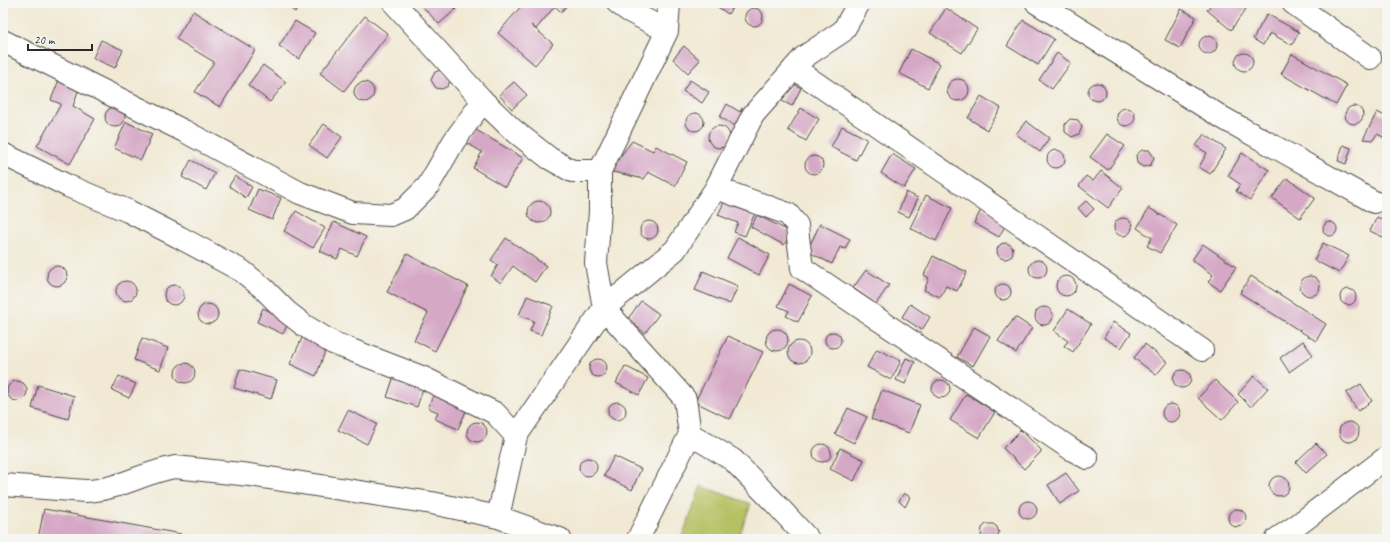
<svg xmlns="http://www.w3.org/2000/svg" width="1390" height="542" font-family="Caveat,sans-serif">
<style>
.green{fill:#b5c163;stroke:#707647}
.building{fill:#d5a9c6}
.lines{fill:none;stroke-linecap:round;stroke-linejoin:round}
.minor-casing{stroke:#494844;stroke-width:24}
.minor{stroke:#fff;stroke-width:22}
</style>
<rect width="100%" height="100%" fill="#f6f6f2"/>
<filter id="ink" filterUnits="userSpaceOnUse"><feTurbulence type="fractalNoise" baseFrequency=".025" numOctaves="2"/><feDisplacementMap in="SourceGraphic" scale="8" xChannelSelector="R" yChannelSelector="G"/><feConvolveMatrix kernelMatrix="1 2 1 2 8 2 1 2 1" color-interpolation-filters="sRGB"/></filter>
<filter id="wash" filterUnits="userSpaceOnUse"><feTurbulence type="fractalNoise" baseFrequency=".012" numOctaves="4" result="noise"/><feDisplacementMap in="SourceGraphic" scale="16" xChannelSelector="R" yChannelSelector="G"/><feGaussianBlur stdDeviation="0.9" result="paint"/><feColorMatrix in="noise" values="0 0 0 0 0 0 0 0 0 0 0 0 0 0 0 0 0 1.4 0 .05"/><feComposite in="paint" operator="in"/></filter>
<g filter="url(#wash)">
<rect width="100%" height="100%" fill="#f1e9d4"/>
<path class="green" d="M701 486 751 504 738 539H681Z"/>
<g id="blocks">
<path class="building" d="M284 3H303L295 12Z
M425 3H450L456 9 439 24 422 6Z
M524 3H569L561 12 555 6 536 29 531 25 553 44 535 65 498 33Z
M712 3H736L728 14Z
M1212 3H1238L1246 9 1231 30 1207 10Z
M745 17a9 9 0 1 1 18 0a9 9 0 1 1-18 0Z
M946 8 977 29 962 53 930 33Z
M1181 9 1196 17 1180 48 1165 40Z
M193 11 255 50 220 107 195 92 214 62 176 39Z
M1267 14 1299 32 1292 45 1270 33 1263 45 1253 39Z
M365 16 388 34 344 91 320 73Z
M1023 20 1054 39 1038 65 1007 46Z
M295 21 315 33 299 59 279 46Z
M1199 45a9 9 0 1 1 18 0a9 9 0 1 1-18 0Z
M101 40 123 50 115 68 93 58Z
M684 46 700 60 688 73 673 59Z
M911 49 940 64 928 88 899 73Z
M1235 62a9 9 0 1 1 18 0a9 9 0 1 1-18 0Z
M1057 53 1071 63 1052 89 1039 80Z
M1292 54 1347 85 1336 105 1281 74Z
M263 65 286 82 270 102 248 85Z
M441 70 450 80 448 86 442 89 436 88 434 85 431 80 435 72Z
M947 90a11 11 0 1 1 22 0a11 11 0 1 1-22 0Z
M59 80 79 88 73 106 95 119 70 164 37 146 61 104 51 100Z
M690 80 709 92 702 103 683 91Z
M354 92a10 10 0 1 1 20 0a10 10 0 1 1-20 0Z
M514 82 527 95 512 109 499 95Z
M792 83 801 88 792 106 782 101Z
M1088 92a9 9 0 1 1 18 0a9 9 0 1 1-18 0Z
M981 96 1001 108 987 130 968 118Z
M727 104 740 112 742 108 752 114 737 127 720 117Z
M1345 115a9 9 0 1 1 18 0a9 9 0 1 1-18 0Z
M105 117a10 10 0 1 1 20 0a10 10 0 1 1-20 0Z
M1117 117a9 9 0 1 1 18 0a9 9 0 1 1-18 0Z
M801 108 819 119 806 141 788 130Z
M1377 112 1387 117V139L1377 134 1373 140 1363 139Z
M686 122a9 9 0 1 1 18 0a9 9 0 1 1-18 0Z
M1070 119 1078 120 1082 127 1079 134 1072 137 1065 132V124Z
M1026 121 1049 138 1040 152 1016 134Z
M126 122 152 134 141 160 114 148Z
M324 124 342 137 327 158 309 145Z
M708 137a11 11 0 1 1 22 0a11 11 0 1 1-22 0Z
M842 126 867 139 856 160 831 147Z
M473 128 523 158 505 187 473 168 482 152 465 142Z
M1107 134 1125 146 1108 170 1090 157Z
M1204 134 1226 149 1210 174 1199 167 1207 153 1196 146Z
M632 141 653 151 656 146 687 162 675 186 648 172 644 179 609 171Z
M1343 145 1351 148 1346 164 1338 161Z
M1047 159a9 9 0 1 1 18 0a9 9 0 1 1-18 0Z
M1142 150H1149L1154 157 1151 165 1143 167 1137 163 1136 155Z
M1242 153 1269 170 1250 200 1236 191 1240 184 1228 176Z
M892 154 916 169 904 188 881 173Z
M805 165a9 9 0 1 1 18 0a9 9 0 1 1-18 0Z
M191 160 215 173 206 190 182 177Z
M1101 171 1123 188 1108 208 1079 186 1086 176 1093 181Z
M235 176 252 187 246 198 229 186Z
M1287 178 1315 198 1300 218 1272 198Z
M258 189 281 198 272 220 249 210Z
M906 192 918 198 909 217 898 212Z
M926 195 952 208 936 241 910 228Z
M725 200 755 213 745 236 734 232 738 223 718 215Z
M528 212a11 11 0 1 1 22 0a11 11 0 1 1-22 0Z
M1086 201 1094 209 1086 217 1078 208Z
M982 208 1007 222 999 237 974 223Z
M1149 208 1177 225 1160 253 1147 246 1152 238 1137 228Z
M296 211 325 228 313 248 284 231Z
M757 215 791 232 784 245 751 227Z
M1377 217 1387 222V239L1370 231Z
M1114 227a9 9 0 1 1 18 0a9 9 0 1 1-18 0Z
M640 230a9 9 0 1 1 18 0a9 9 0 1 1-18 0Z
M334 222 366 237 357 256 342 249 337 259 320 251Z
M1323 229a7 7 0 1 1 14 0a7 7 0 1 1-14 0Z
M820 224 850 239 845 249 840 247 832 264 807 251Z
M738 237 770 255 759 275 727 258Z
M506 238 546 266 535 282 513 266 501 283 491 276 498 265 491 260Z
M1323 243 1349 256 1339 273 1314 260Z
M997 251a8 8 0 1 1 16 0a8 8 0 1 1-16 0Z
M1203 244 1236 267 1220 290 1208 282 1213 275 1192 260Z
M407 254 468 286 435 351 414 340 428 313 387 292Z
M933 256 967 272 957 291 946 286 940 297 924 290 929 278 924 275Z
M1029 269a9 9 0 1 1 18 0a9 9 0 1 1-18 0Z
M47 276a10 10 0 1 1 20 0a10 10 0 1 1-20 0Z
M866 270 889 285 876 304 853 288Z
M703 271 738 286 730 304 695 290Z
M1056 286a10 10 0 1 1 20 0a10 10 0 1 1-20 0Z
M1300 286a10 10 0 1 1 20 0a10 10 0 1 1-20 0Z
M1251 276 1326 324 1316 341 1240 293Z
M116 291a10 10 0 1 1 20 0a10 10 0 1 1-20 0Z
M995 292a8 8 0 1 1 16 0a8 8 0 1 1-16 0Z
M789 284 812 296 798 322 786 316 789 311 778 306Z
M164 295a10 10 0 1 1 20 0a10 10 0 1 1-20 0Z
M1340 297a8 8 0 1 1 16 0a8 8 0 1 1-16 0Z
M527 296 553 306 541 335 530 331 534 321 519 315Z
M641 301 659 314 645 333 627 320Z
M198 314a10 10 0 1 1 20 0a10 10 0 1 1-20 0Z
M910 304 930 317 922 330 902 317Z
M1035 316a9 9 0 1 1 18 0a9 9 0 1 1-18 0Z
M263 308 289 321 283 334 257 322Z
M1068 309 1091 324 1073 352 1064 346 1068 341 1054 331Z
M1015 317 1032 328 1016 353 998 341Z
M1113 322 1131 333 1121 348 1104 338Z
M974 327 990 336 973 366 957 357Z
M766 340a11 11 0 1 1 22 0a11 11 0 1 1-22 0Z
M825 340a8 8 0 1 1 16 0a8 8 0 1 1-16 0Z
M303 336 326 349 316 376 290 364Z
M728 336 763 352 730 419 695 402Z
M142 338 168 348 160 370 134 360Z
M1303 341 1313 355 1289 372 1280 358Z
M788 352a11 11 0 1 1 22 0a11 11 0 1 1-22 0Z
M1145 344 1167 362 1156 375 1134 358Z
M877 349 901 361 891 380 867 367Z
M906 358 915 362 905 384 896 380Z
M589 368a9 9 0 1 1 18 0a9 9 0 1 1-18 0Z
M175 373a10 10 0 1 1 20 0a10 10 0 1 1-20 0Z
M625 366 648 378 639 395 616 383Z
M240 369 277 380 271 399 234 388Z
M1173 379a9 9 0 1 1 18 0a9 9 0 1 1-18 0Z
M395 373 425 382 417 407 387 397Z
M119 376 136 384 129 398 112 390Z
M1254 376 1268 388 1251 407 1238 394Z
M1215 380 1238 402 1222 420 1198 398Z
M932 389a9 9 0 1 1 18 0a9 9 0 1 1-18 0Z
M7 391a10 10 0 1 1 20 0a10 10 0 1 1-20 0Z
M1361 384 1372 401 1358 411 1346 393Z
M38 385 74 396 68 419 32 408Z
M882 390 920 405 909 433 871 419Z
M434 394 467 409 458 429 435 419 438 412 428 408Z
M966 394 995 412 979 438 950 420Z
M608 411a9 9 0 1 1 18 0a9 9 0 1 1-18 0Z
M1162 413a9 9 0 1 1 18 0a9 9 0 1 1-18 0Z
M848 408 867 417 854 443 835 434Z
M348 410 377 424 367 444 338 430Z
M1339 432a10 10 0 1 1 20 0a10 10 0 1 1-20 0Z
M467 432a10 10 0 1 1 20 0a10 10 0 1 1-20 0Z
M1021 430 1042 451 1024 469 1003 448Z
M1316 443 1327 454 1306 473 1296 462Z
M813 453a9 9 0 1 1 18 0a9 9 0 1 1-18 0Z
M840 448 864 460 854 481 830 469Z
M614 456 641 469 632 490 604 476Z
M579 467a9 9 0 1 1 18 0a9 9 0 1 1-18 0Z
M1066 473 1079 491 1060 504 1048 485Z
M1269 486a10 10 0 1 1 20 0a10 10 0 1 1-20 0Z
M904 493 910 497 905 507 899 501Z
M1019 510a9 9 0 1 1 18 0a9 9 0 1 1-18 0Z
M1228 518a9 9 0 1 1 18 0a9 9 0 1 1-18 0Z
M44 509 181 534 180 539H38Z
M986 524H993L997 527 999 533 996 539H983L981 536 982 528Z"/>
</g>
</g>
<g filter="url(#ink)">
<use href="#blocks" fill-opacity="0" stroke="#494844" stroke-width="1"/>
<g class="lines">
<g class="minor-casing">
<path id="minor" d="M394 3 483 101 512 129 549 158 572 171H600
M618 3 629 11 667 31
M1037 3 1223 118 1374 202
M1293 3 1370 58
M3 41 184 131 300 193 353 213 391 215 405 209 428 186 454 141 483 101
M794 68 1202 350
M3 154 68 186 128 211 179 237 242 271 263 288 287 312 305 326 333 343 424 378 495 413 516 436 498 517
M716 188 788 214 797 225 798 237 802 268 1071 449 1087 458
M690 434 733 460 775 503 808 539
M516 436 604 308 675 250 716 188 753 115 804 57 843 31 859 3
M3 485 86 491C118 490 144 472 175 467L250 475 432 503 498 517 560 539
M638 539 690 434 685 399 604 308 596 263 600 211V171L667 31 669 3
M1277 539 1295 527 1387 457"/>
</g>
<use href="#minor" class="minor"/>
</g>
</g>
<rect width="1390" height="542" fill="none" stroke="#f6f6f2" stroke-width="16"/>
<path d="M28 44v6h64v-6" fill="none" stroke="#2b2b2b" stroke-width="2"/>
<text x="34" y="44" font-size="12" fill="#2b2b2b" stroke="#f6f6f2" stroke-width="3" paint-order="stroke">20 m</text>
</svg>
